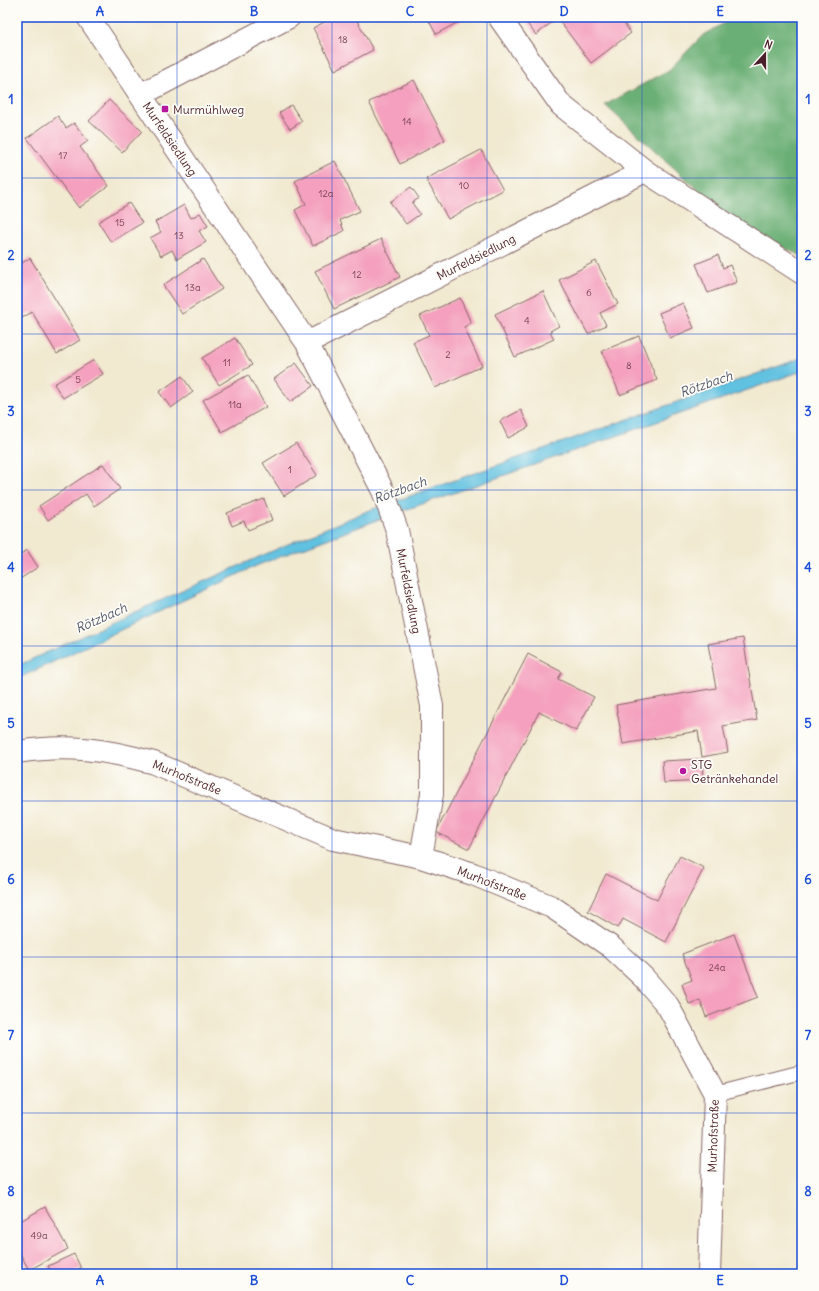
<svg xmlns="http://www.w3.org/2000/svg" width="819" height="1291" font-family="Delius,sans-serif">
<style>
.forest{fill:#6baf74;stroke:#5a6750}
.water{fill:#61c1e0;stroke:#567086}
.building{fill:#f4a0be}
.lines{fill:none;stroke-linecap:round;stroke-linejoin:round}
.lane-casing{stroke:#846665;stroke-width:16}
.street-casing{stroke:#846665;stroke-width:24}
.lane{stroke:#fff;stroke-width:14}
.street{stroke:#fff;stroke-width:22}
.grid{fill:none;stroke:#1d4ed8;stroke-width:1;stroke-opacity:0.55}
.poi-dot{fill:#b5179e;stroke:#fdfcf7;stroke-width:1.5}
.labels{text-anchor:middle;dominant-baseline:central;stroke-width:3.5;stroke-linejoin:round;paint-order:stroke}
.number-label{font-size:10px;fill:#743f50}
.poi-label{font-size:12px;fill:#4a1f2b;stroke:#fdfcf7;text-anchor:start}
.street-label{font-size:12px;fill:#4a1f2b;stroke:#fdfcf7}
.water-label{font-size:13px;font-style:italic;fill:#52586a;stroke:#fdfcf7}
.neatline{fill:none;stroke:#1d4ed8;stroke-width:1.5}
.grid-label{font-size:13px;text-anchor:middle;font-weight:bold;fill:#1d4ed8}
</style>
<rect width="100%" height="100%" fill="#fdfcf7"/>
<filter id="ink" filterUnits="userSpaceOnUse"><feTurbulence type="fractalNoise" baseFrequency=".025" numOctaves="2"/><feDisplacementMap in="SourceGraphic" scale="8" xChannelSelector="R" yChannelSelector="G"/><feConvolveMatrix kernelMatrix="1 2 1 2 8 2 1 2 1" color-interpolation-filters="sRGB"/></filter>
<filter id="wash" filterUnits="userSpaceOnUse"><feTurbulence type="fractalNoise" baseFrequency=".012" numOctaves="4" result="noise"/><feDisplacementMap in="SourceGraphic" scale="16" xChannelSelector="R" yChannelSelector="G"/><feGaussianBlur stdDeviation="0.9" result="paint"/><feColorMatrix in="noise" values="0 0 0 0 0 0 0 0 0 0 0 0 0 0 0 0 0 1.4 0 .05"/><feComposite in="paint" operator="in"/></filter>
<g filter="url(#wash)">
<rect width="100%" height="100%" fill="#f1e9d0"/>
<path class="forest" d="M735 17H802V256L784 248 721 211 605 105 669 70 703 35Z"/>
<path class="water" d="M802 358V371L388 516 258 565 17 679V666L137 611 295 541 370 510Z"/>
<g id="blocks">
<path class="building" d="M334 17H355L373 50 335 70 313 28Z
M427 17H468L436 34Z
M522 17H619L631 33 591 63 557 18 536 35Z
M414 80 445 140 400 164 369 102Z
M109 100 142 131 122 152 89 121Z
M291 105 302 121 290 129 279 113Z
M58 116 66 128 74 123 88 141 80 147 109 186 79 208 27 138Z
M481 150 503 190 448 219 426 179Z
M335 161 360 211 340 220 344 231 313 246 295 210 306 204 295 181Z
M411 187 419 198 412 203 420 214 406 224 390 202Z
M129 203 142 223 111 242 98 222Z
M184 205 191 218 200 213 208 226 199 231 206 242 177 259 172 250 161 256 150 238 161 232 155 222Z
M381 239 400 277 334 309 315 271Z
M718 255 723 268 730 265 737 282 708 293 696 264Z
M30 258 80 340 57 354 32 312 17 321V266Z
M203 259 222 289 182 314 163 285Z
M596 261 618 304 600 313 606 325 588 334 559 280Z
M543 291 559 326 550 331 554 339 515 357 495 314Z
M460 298 471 323 464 327 482 366 435 388 413 342 429 335 420 316Z
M683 303 694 328 670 338 659 313Z
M639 336 657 380 620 395 602 351Z
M235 338 252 365 219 385 202 358Z
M94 360 103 374 63 398 54 384Z
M296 363 313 386 290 402 274 379Z
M248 375 266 407 222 432 203 400Z
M182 376 193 392 171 408 159 392Z
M521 410 529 427 508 438 500 421Z
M296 443 317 475 284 496 263 463Z
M103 464 120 489 94 506 86 494 48 520 39 506Z
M264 499 272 520 248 530 244 521 232 526 227 513Z
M27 550 38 567 17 581V557Z
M743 638 757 720 723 726 728 752 702 757 698 731 623 744 616 705 716 688 708 644Z
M528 654 562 672 558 679 594 697 576 731 539 712 469 849 436 832Z
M702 759 703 781 664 783 662 761Z
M680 856 704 868 666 942 623 919 618 928 588 911 606 874 657 900Z
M734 934 758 997 706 1017 700 1000 689 1004 682 984 692 980 682 954Z
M45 1207 68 1249 29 1270 17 1248V1223Z
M74 1254 81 1268 70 1274H52L48 1266Z"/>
</g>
</g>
<g filter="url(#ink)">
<use href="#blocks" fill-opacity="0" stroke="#846665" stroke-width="1"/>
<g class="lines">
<g class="lane-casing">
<path id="lane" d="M715 1094 802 1072"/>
</g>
<g class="street-casing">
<path id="street" d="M88 17 307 343 383 491 397 530 432 706V794L421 857
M499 17 561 105 645 171 802 273
M140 95 289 17
M307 343 645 171
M17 752C67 744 105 749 154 763L333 839 421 857 473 874 552 907 611 947 644 978 668 1006 715 1094 709 1274"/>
</g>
<use href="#lane" class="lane"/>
<use href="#street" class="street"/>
</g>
</g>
<path class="grid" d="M177 17V1274M332 17V1274M487 17V1274M642 17V1274M17 178H802M17 334H802M17 490H802M17 646H802M17 801H802M17 957H802M17 1113H802"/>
<g class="poi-dot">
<rect x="161" y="105" width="8" height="8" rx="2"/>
<circle cx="683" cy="771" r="4"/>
</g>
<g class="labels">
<g class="number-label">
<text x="343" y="39">18</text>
<text x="407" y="121">14</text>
<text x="63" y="155">17</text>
<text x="464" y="185">10</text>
<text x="326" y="193">12a</text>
<text x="120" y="222">15</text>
<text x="179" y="235">13</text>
<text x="357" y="274">12</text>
<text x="193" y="287">13a</text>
<text x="589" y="292">6</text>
<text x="527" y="320">4</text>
<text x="448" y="354">2</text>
<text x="227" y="362">11</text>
<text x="629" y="365">8</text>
<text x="78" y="379">5</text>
<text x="235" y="404">11a</text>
<text x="290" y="469">1</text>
<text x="717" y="967">24a</text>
<text x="39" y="1235">49a</text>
</g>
<g class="poi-label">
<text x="173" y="109">Murmühlweg</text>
<text x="691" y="764">STG<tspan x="691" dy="14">Getränkehandel</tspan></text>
</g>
<g class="street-label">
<text transform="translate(170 139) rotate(56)">Murfeldsiedlung</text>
<text transform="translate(476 257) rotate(-27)">Murfeldsiedlung</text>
<text transform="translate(409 591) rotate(79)">Murfeldsiedlung</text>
<text transform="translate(187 777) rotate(22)">Murhofstraße</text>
<text transform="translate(492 883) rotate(21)">Murhofstraße</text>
<text transform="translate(713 1136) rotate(-88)">Murhofstraße</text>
</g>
<g class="water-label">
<text transform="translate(706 384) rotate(-19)">Rötzbach</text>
<text transform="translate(400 490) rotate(-20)">Rötzbach</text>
<text transform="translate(101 618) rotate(-24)">Rötzbach</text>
</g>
</g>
<rect width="819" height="1291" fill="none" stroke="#fdfcf7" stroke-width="44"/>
<g transform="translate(765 54) rotate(21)" stroke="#fdfcf7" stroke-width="3" paint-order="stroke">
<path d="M0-3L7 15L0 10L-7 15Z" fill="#4a1f2b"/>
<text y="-6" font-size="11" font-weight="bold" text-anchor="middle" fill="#4a1f2b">N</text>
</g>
<rect x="22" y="22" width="775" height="1247" class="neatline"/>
<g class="grid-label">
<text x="100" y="16">A</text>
<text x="254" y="16">B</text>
<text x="410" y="16">C</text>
<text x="564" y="16">D</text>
<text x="720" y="16">E</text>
<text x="11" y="104">1</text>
<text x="808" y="104">1</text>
<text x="11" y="260">2</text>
<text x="808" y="260">2</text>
<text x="11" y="416">3</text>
<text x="808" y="416">3</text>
<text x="11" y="572">4</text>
<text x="808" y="572">4</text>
<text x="11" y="728">5</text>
<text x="808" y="728">5</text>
<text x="11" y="884">6</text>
<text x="808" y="884">6</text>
<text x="11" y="1040">7</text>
<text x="808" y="1040">7</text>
<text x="11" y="1196">8</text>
<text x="808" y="1196">8</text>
<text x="100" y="1285">A</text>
<text x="254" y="1285">B</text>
<text x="410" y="1285">C</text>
<text x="564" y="1285">D</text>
<text x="720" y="1285">E</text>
</g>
</svg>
